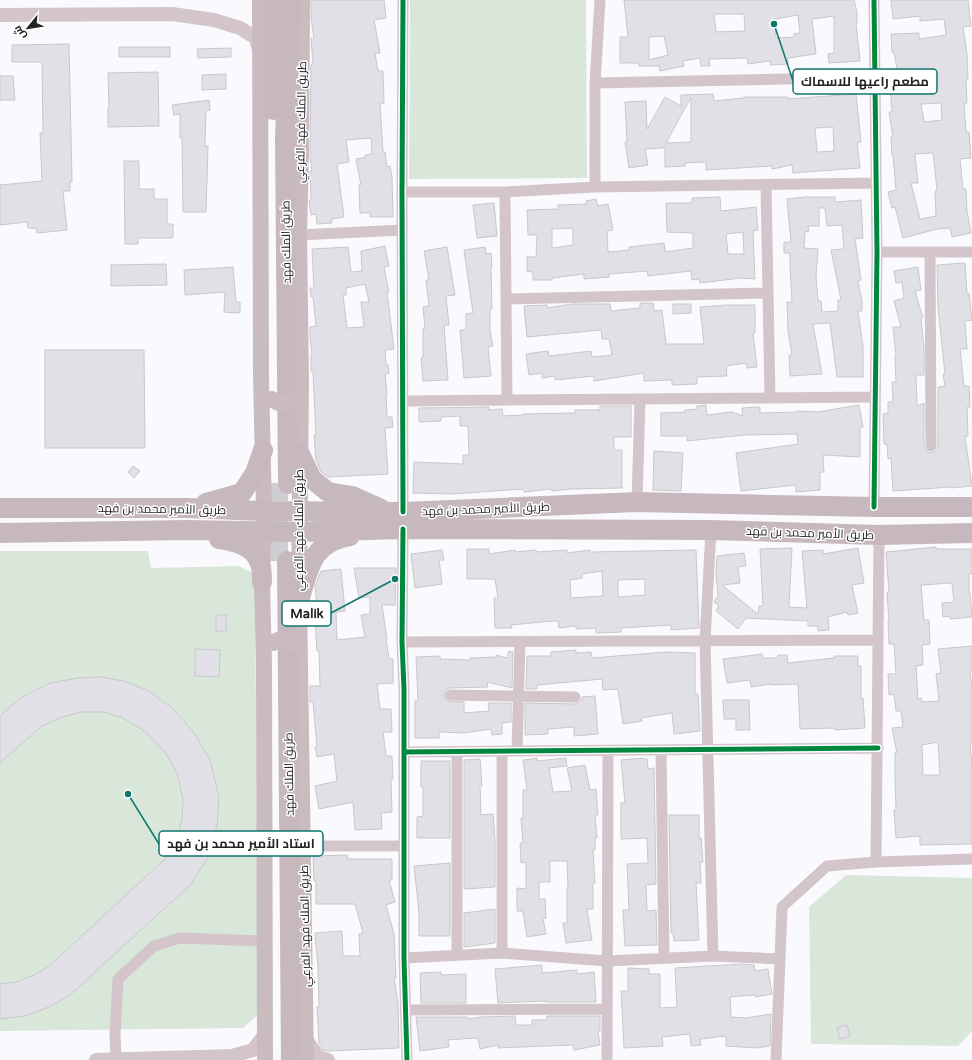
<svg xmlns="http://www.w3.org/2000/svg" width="972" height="1060" font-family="'Varela Round',Cairo,sans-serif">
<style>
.green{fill:#d8e7da}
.building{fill:#e0e0e6;stroke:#c8c8cb;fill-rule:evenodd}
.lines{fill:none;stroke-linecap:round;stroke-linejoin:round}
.motorway-tunnel{stroke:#cfcfd3;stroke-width:20;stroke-dasharray:20 10;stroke-linecap:butt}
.minor{stroke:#d3c5c9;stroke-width:11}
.tertiary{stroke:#d3c5c9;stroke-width:14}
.secondary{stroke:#cabbbf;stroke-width:16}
.motorway{stroke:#c7b8bd;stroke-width:20}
.secondary-bridge{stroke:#cabbbf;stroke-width:16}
.cycleway-casing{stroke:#fff;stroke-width:8}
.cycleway{stroke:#00873e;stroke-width:5}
.labels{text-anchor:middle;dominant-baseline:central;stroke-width:3;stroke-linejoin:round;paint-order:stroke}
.street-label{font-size:12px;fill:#232325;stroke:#fff}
.leader{fill:none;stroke:#0f766e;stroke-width:1.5}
.callout-dot{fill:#0f766e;stroke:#fff;stroke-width:1.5}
.callout{fill:#fff;stroke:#0f766e;stroke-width:1.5}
.callout-label{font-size:13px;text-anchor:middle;font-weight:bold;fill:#232325}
</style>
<rect width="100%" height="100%" fill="#fafafe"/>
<path class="green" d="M410 0H586L587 178 409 179Z
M0 551H148L151 568 239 566 255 574 258 1015 243 1028 0 1031Z
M846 875 972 878V1031L958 1046 811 1044 809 907Z"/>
<path class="building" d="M311 0H384L386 18 374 20 380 53H375L378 71H383L384 103 380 104 383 152H385L387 167 390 166 392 176 393 217H370V213H360L359 185H361L356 159 366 157 365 155 372 154 371 138 346 140 349 162 337 164 344 217 331 219 332 223 317 224 316 214 311 215 309 201 311 198 310 171H312L310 156 311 65 313 64 311 38H314L311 18Z
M624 0H854L857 12V23H856L860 61 829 63 828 54 834 53V16L812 19 816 54 788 58V64L770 65V61L748 64 747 58 709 59 710 66H701L700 58 683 61 684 66 660 71 659 66H639V63H620V37H628ZM714 14H744L745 31 716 32ZM798 15 800 33 794 34V37L776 38 775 19ZM664 36 668 55 649 60V37Z
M891 0H968L971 26 963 27 967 54 968 79H966L967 103H964L966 132H969L971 158 960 159 963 189H966L967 211 971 233 952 237 950 228 937 229 903 238 895 207 892 208 888 192 896 190 893 155H892L891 137H893L889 112H892L890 87 900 86 894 52H892L891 34 919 33V39L946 35 944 19 920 21V16L893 19ZM941 103 942 120 924 122 921 104ZM933 153 937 190 935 191 936 216 920 219 911 183H918L915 154Z
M69 44 72 182H70V191H63L67 230 37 233 36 228H28L27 222 0 225V185L42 181 40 133H43L42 62H12V45Z
M119 47H170V57H119Z
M231 48V57L198 58 197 49Z
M158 72 159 126 108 127V108H109L108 73Z
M226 74V89L202 90V75Z
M0 76H13L15 100H0Z
M713 94 714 101 744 98V97H788V99L856 94 861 142 857 143 860 168 793 173 792 165 772 169V166L706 170V162L685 163V166L665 167V146L663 148 645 149 648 165 629 168 625 142 627 141 625 102 646 101 647 129 665 97 681 106V95ZM691 98V142L666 143 685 108ZM833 127 834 151 817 152 815 128Z
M209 100 210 110 206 111 205 146H208L206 212H183L182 138H180V114L174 115 172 105Z
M124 161H139V189H154V199H167V224H173V238H138V244H125Z
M720 197 721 211 756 207 758 230 753 231 755 279 741 278 700 283 699 279 692 280 691 271 648 276 647 271 609 274V277L584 279V274L552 278V280H533V272L527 271V257H536L537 235H528L527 210 558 209V205L587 204 586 201 596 199 598 206 608 204 613 230 607 231 608 252 629 250V247L664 243 665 252 693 248V233L667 232 666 203H692V198ZM573 228V245L552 248V229ZM743 232 744 254H728L726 234Z
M806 197H835V202L861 200 863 238 855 239 861 280 858 281 862 301V311H858L863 347V377H837L830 323 813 324 822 374 790 376 789 355H792L788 331 787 302H792L790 267V253H784V242H791L787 199ZM819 208H825L827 226 842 225 844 249 831 250 841 300H838V311L822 312 821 301H818L816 277 818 249 804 248 805 232 809 231 808 226H819Z
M494 203 497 236 477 238 473 205Z
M385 246 389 266 384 267 389 292H387L394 349 385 350 386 365H388L389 373 385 374 387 395H386L387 417H392L393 427 385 428 388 474 328 477 321 472 316 460 314 435H316L313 372H311V354H312L310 337V327L316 326 313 297H311L310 288H314L312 249 348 247 351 272 362 271 361 251ZM365 284 369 302H361L364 327 347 328 343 295H346V288Z
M447 247 455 295 446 296 449 325H444L448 380 423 381 421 358 423 357V329H425L423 307 429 306 426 280H429L424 251Z
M485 247 486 254 491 253 492 267H491L492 309H490V331L493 346 488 347 491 376 464 378 460 330H466V314L473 313 464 250Z
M965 263 967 294 969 293 972 320 965 321 967 349H960L964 386H969L970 407H967L968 436H965L972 486 951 488V487L893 491 891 458 888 459 887 444H884L883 414 888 413V402H893L892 382H896L895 356H896L893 327H901L894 301 904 298 902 282 896 283 894 271 918 267 921 290 915 291 923 318 921 319 924 348V375H916L917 406 924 403V446L927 452 931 453 937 450 938 446V387L945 386 943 374H945L938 307 937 265Z
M166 264 167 285 111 286V265Z
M233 267 236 302H240V313L224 312 225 292 185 295 184 270Z
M640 303H653L654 311 662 310 666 344H704L700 307 727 305H755V333H753L757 367 747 368 746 363 726 366 727 376 697 377V384L672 385V380L644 381V373L594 381V376L555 380V376L542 378V373L529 375 526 354 548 351 549 356 591 351 592 357 612 355 609 339H602L601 330 527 337 524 306 547 305V308L572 304H610L611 311 640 308Z
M673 304H691V313L673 314Z
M45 350H144L145 448H45Z
M706 405 707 415 732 412 743 416 742 408 760 407V413L797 412V411L818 412 859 405 863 427 860 428V457L823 455 824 472H820V490L796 492V485L741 491 736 453 798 444 797 434 744 435 687 441V436H661V413L685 412V410L697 409V406Z
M600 406H631V437H614V450H622V488L571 489 552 491 551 489 524 492V489L452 494 413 493 414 462 463 464V455H469L468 426H460V416L441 417V421L419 422V408L489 407V410L502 409 503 416 523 415V414L575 413V410H600Z
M654 451 683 453 681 491 653 490Z
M133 466 140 471 134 478 128 472Z
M936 547V549H972V574H969V593H970L972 617 950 619V616L943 617 942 603 954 602 952 583 921 585 924 620H929L930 644 922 645 923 665 916 666 918 699 921 698 922 702 939 701 936 674 941 673 938 649 972 646V671H970L972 687V743H970L972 766V844L920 845V836L896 838 894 810H896L895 777V753H897L892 728 903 727 901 711H896L894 694 889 695 888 674H896L894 644H889L888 622H889L887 592H889L886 552ZM938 742 940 775H923L922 745Z
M792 548 789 607 807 608 802 551 823 550V554L858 548 864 583 852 585 858 613 848 615 847 612 828 617 829 630 818 631V626H808V621L746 618 738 629 716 611 719 606 714 602 718 596 716 574 717 556 744 553 746 566 738 567 740 583 722 585 758 614 759 606H763L760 549Z
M467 549H489V554L515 550V552L536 550 537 552 567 550V553L590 550V552L696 550 699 628 671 630V625L621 628V632L596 633V628L576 629V626L559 628 558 621H553L511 625 512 628H495L494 598H498L495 579H467ZM602 571 603 596 571 598 570 580 582 578V574ZM645 579V595L618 597V580Z
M442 550 444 560H439L442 584 415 588 411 554Z
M354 568H396L395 605H382L387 639H386L389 659H393V683L377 684 380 709H391L392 732H383L386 756H392L393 779H391L392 812 381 813 382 829 355 830 353 802 319 809 315 786 337 781 334 754 317 757 315 747H317L313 702H310V686H320L319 651H317L315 619H318L315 586 321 571 341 569 345 611 336 612 337 640 365 637 361 615 370 614V597L359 598Z
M216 615H226V631H216Z
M195 649 220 650 219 677 195 676Z
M576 650V653L591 652 592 658 666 652 695 653V694H698L700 731 674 734 672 713 641 718 642 721 623 724 618 689 603 690 602 679 537 685V689H526L527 656H551V652Z
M509 651 513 652 512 688 487 682 488 687 450 688 446 689 443 694 444 698 447 701 464 702V713L489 711 488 703H511V722L502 723V734L492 735 491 729 464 733 439 732V738H415V701H418L416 657 440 656V659L470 660V658L496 657V655L507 658Z
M762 654 763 658H778V655H787L788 663 834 658V656H858V666H861V698H863L865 728 835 730V728L800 729 798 684 772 685V684L751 687 750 680 727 683 723 659Z
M102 677 123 681 147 690 171 707 193 731 210 760 219 797 217 825 208 857 192 883 69 996 49 1007 25 1016 0 1019V984L16 982 34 975 48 967 164 860 177 841 182 818 183 799 177 773 165 752 146 732 123 718 104 712H82L62 717 42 726 0 763V716L22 697 50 683 78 678Z
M595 696 598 734 574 736V727L548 729V734L525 735V703L575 704 581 701 582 697Z
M723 700H749L750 730H736V719H724Z
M537 758V761L566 758 567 766 549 768 553 792 572 791 567 768 585 765 590 790 596 789 598 815H595L597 838H595V850H593L595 883H593V909H587L592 940 566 943 563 923H567V888H568L567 861H550V882H539V899H545L546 918 543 919 546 934 527 937 523 911H517V888L526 889V862L521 863 520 843H523L521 818H523V790H527L523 760Z
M643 758V759H647L648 769 654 768 656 884 646 885 647 911 656 910 657 945 625 946 623 910H629L627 864 648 863 647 838 621 839V803H625L621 760Z
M480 759 482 786H480L481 815 493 814 495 839V887L464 889V760Z
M421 761H450V838H417V817L423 816V787H421Z
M669 815H699V838H701L703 862H700L701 883H696L699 940 674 941 673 933H671Z
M347 855 348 859H392V880H389L395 902 386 905 394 934 396 978H394L398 1003 399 1048 329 1051 323 1050 319 1043 317 1007H319L318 967 315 933 342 931 343 956H360L359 934 363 933 355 904H316V881H314L313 856Z
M450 863V936H419V912L414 866Z
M495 909V943L464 947V913Z
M742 964 754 965 755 971 768 969 772 994 755 997V995L730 997 731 1017 746 1018 771 1014 770 1046 756 1048 726 1046V1036L700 1039 701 1045 691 1046 690 1034 662 1037 663 1046 624 1048 621 991H628V968L649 969V974H660V1008L677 1007 675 968Z
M542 965V973L577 970V974L594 972 596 1002H546V1001L498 1003 495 969Z
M441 972V975L466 974V1003H421L420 973Z
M515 1016 516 1025H532V1020H547V1016H600V1031H598L600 1045 574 1050 573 1045 498 1048V1045L480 1049 478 1038 475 1039V1038L448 1040 449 1047 420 1051 416 1017H467L468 1019 481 1017Z
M847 1025 850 1036 840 1039 837 1028Z"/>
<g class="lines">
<path class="motorway-tunnel" d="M278 561V483"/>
<path class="minor" d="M874 0 877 252 874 507
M595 83 875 77
M766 185 770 398
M595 187V83L600 0
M402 192H505L595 187 876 183
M505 192 507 400
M299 235 402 230
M877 252H972
M930 252 931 446
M506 299 768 293
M403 401 875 397
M637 502 640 399
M403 512 402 192 403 0
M403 529 402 642 404 689V958L407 1060
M711 530 705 640 713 956
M402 642 877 640
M450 695 575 697
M517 751 520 641
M661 751 664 958
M404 752 878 748
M304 846H404
M876 862C878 753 877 644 879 535
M502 953V752
M457 955V752
M404 958 502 953 607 961 713 956 780 959
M405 1010 607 1009
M116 1060 115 1034 118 979 154 946 180 938 264 941
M607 1060 608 751
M776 1060 782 907 827 866 876 862 972 859"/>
<path class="tertiary" d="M0 15 172 14 214 20 240 28 256 38 259 50
M306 1039 318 1057 328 1060
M232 1056 253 1050 265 1034
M96 1060 232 1056 235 1060"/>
<path class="secondary" d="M260 0 261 376 264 511 262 582 264 664 265 1060
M302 0 301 156 299 235 301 378 299 601 306 1060"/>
<path class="motorway" d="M273 110 274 0
M300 454 312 479 328 492 352 496 381 509
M288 484 285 139 290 0
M206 503 242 493 255 473 263 450
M0 508H188L264 511 403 512 637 502 874 507H972
M0 533 187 530 299 532 403 529 711 530 879 535 972 533
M219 539C235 541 255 546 260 564 262 569 262 576 262 582
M287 561 291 1060
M299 601C309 569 311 542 350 536"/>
<path class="secondary-bridge" d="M272 399C279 405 286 406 293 399
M273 643C279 638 286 637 292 644"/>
<g class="cycleway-casing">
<path id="cycleway" d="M874 0 877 252 874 507
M403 512 402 192 403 0
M403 529 402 642 404 689V958L407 1060
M404 752 878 748"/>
</g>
<use href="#cycleway" class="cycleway"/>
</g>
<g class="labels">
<g class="street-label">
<text transform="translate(301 122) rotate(-89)">طريق الملك فهد الفرعي</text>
<text transform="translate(286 242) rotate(-91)">طريق الملك فهد</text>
<text transform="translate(162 509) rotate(1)">طريق الأمير محمد بن فهد</text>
<text transform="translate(486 509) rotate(-2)">طريق الأمير محمد بن فهد</text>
<text transform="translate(299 530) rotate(-90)">طريق الملك فهد الفرعي</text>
<text transform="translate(810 533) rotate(2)">طريق الأمير محمد بن فهد</text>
<text transform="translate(289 774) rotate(-91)">طريق الملك فهد</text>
<text transform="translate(305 926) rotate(-91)">طريق الملك فهد الفرعي</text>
</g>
</g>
<path class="leader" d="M774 24L793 81M395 579L331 613M128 794L159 844"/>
<g class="callout-dot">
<circle cx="774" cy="24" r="4"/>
<circle cx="395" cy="579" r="4"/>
<circle cx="128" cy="794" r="4"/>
</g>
<g class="callout">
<rect x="793" y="69" width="144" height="25" rx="4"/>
<rect x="282" y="601" width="49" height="25" rx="4"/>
<rect x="159" y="831" width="164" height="25" rx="4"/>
</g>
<g class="callout-label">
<text x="865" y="86">مطعم راعيها للاسماك</text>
<text x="307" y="618">Malik</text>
<text x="241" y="848">استاد الأمير محمد بن فهد</text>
</g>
<g transform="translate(28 28) rotate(240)" stroke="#ffffff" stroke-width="3" paint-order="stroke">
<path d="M0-3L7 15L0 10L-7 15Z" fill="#232325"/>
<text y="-6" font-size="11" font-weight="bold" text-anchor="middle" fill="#232325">ش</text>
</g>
</svg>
